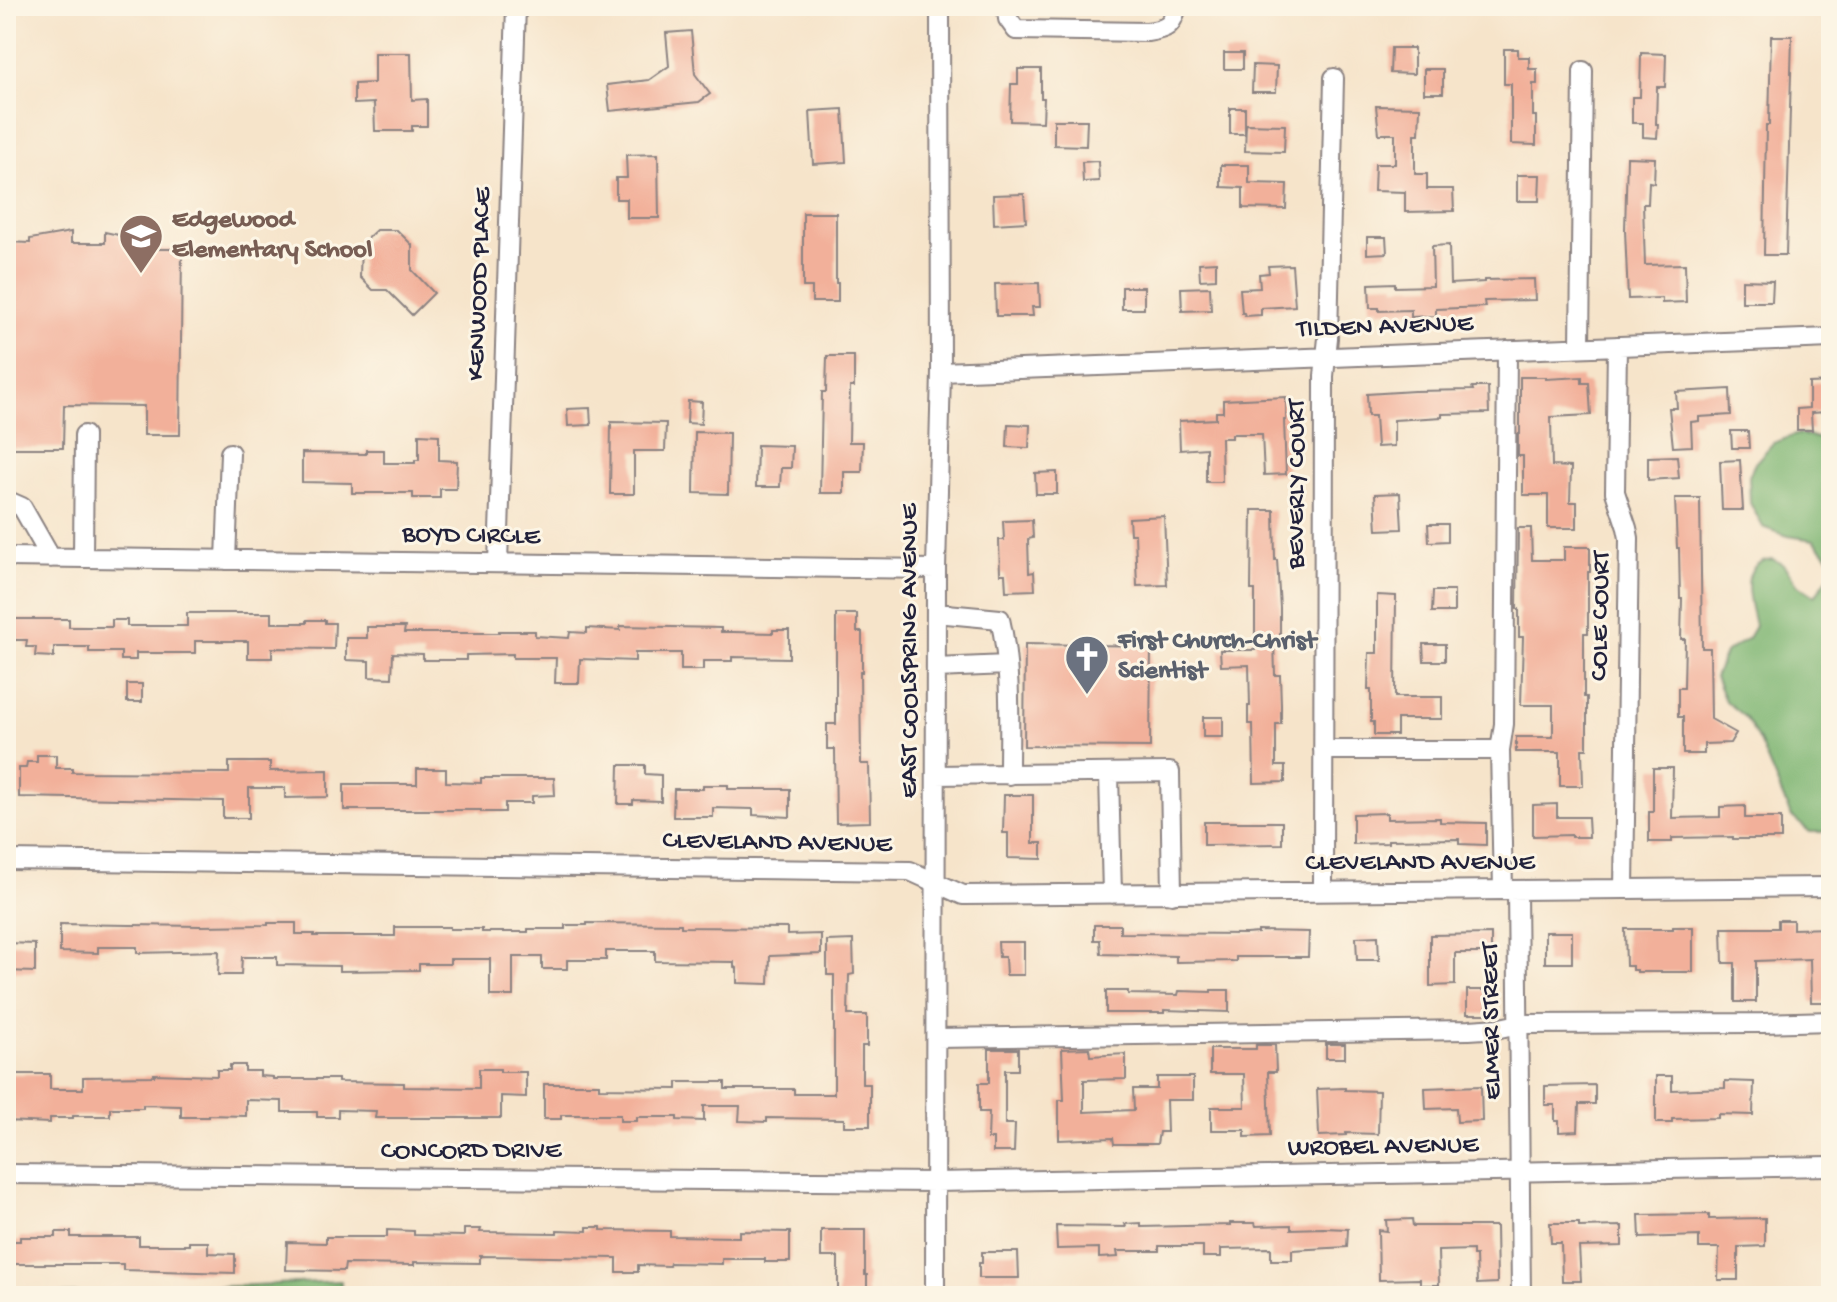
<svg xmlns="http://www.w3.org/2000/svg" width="1837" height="1302" font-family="'Gochi Hand',sans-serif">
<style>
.forest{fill:#7eb572;stroke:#506c56;stroke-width:2}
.building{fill:#f2b09a}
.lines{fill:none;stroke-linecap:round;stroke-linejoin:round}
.minor-casing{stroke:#8c8382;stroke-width:22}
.minor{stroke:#fff;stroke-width:18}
.labels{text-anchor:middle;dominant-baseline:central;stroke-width:6;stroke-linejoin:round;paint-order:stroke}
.education-label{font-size:26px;font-weight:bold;fill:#785e54;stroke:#fcf5e5;text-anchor:start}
.street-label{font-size:26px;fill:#22223b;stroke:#fcf5e5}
.worship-label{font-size:26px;font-weight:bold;fill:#5b616d;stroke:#fcf5e5;text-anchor:start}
</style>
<rect width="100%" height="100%" fill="#fcf5e5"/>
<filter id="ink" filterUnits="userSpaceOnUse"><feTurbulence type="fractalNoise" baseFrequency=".0125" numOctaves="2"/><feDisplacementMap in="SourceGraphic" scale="16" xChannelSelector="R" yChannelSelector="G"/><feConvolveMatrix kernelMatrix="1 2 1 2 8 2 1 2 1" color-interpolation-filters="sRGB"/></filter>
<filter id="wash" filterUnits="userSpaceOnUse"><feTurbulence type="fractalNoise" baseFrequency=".006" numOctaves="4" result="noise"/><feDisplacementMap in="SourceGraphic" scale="32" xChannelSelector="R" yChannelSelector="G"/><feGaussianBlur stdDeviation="1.8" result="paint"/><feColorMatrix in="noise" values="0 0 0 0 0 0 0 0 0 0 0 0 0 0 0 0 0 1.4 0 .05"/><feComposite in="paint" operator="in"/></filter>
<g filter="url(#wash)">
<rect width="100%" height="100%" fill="#f6e4ca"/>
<path class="forest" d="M1798 434 1831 441V560L1814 540 1788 536 1763 527 1750 503 1749 476 1755 463 1773 443Z
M1772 559 1783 564 1798 585 1815 596 1831 572V825L1823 832H1810L1791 816 1759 741 1746 718 1725 701 1715 677 1725 653 1748 638 1755 626C1752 609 1739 575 1759 563 1763 560 1767 560 1772 559Z
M341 1281V1296H16Z"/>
<g id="blocks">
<path class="building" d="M691 31 695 74 710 94 699 102 610 111 607 85 649 80 669 66 666 33Z
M1771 36H1792L1786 255H1764L1766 125H1769Z
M1391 48H1414V74L1390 73Z
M1504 49H1518V57H1529V69H1537V84H1533V116H1536V145L1511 144V84H1504Z
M374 53H411L412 100 427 99V126H412V131H375L374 103 354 104V84L374 83Z
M1224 53H1243V69H1224Z
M1641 53 1666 54 1665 87H1657L1656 124H1658L1657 138 1643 137V123H1632V97H1640Z
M1253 65 1277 66 1276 92H1252Z
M1018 69H1041V98H1044L1043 122 1010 121 1011 84H1018Z
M1424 69H1443V93H1424Z
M1376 106 1420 107 1419 134H1415V174H1427V189H1453L1454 211 1405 212V192L1374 191 1375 164H1395V134H1379Z
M1230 108H1245V134H1230Z
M843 109 846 162 813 164 810 111Z
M1054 120H1087L1086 146 1054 145Z
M1246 124 1285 125 1284 152 1245 151Z
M658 154 659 218H627V199H616V178H627L626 155Z
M1627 157 1655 158 1654 183 1649 182 1648 204H1643L1645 265 1685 264 1686 302 1662 303V298L1628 299 1625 230Z
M1098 161 1099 181 1083 182 1082 162Z
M1221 165H1249V183L1287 184 1286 209 1243 208V188L1221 187Z
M1517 175H1540L1539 201H1517Z
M1024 194 1026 222 994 224 993 195Z
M803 213H836V283H838V302H812V287H803Z
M376 230H397L412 245V270L434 293 412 315 387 290H373L360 277 361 244Z
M71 232V243H105V232L155 243V249H182L180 435H144V406L64 405 63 448H6V242L30 243V239Z
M1367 237H1386L1387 253 1367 254Z
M1449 245 1450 284 1484 282V280L1534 279 1535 300 1484 301 1485 307 1436 309V316L1411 317V310L1379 311V308H1370L1369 284 1395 283V287L1433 286 1432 246Z
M1216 262V279L1200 280 1199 263Z
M1292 265 1295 306 1261 308V315L1245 316 1244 313H1242L1240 289 1260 288 1259 274 1269 273 1268 266Z
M1742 280 1773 281 1772 302H1742Z
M1039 283 1040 307H1032L1033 316H996L995 284Z
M1122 287H1144V309H1122Z
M1210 287 1211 310 1182 311 1181 288Z
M827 356H854V387H850L849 442H863L862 472H844V493H820L822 392H826Z
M1520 377H1546V379L1582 377V383H1589L1591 415 1551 417 1552 466 1571 467 1570 502H1577V528H1548V495H1523V456H1518V434H1520Z
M1831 382V403H1827V412L1811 413 1812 430H1797V409L1809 408V383Z
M1472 387H1488L1489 413 1442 414V417L1394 420V446L1377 447 1375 416H1368L1367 394 1414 391 1473 390Z
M1730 389 1731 415 1699 417V421L1691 422 1692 446 1673 447 1669 408H1677L1676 392Z
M1286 397V420H1284L1286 474 1264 475 1262 434H1232V438H1221L1222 482H1206V448L1180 450 1179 421 1216 419V412H1223V400Z
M688 401 702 402 701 424 687 423Z
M590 408 591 425 568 426 567 409Z
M611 422 666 423 665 451H634V494H610Z
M1008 424 1030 425 1029 448 1007 447Z
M1731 431H1748L1749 448H1732Z
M695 432 729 433 728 494 694 493Z
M419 434 439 435V460L457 461 456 489H440V498H413V493H352V483L302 482V453L366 454V450H384V463H415V460H419Z
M757 445 792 446 791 468H781L780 487H756Z
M1677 456 1679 478 1648 480V457Z
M1740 460 1743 510H1722L1720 461Z
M1057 472V494H1036L1035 473Z
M1400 493 1402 529 1377 530 1375 494Z
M1675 498H1700L1702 648H1710L1711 719 1736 733 1730 743 1704 744V754H1683V717H1678V688H1684L1685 639H1681L1682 598H1680L1679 548H1677Z
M1252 510H1274L1275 560H1277L1280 608V639H1274L1275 675H1280L1281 705V724H1276V766H1285V782L1254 783 1253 724H1248V706H1250L1249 665 1221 666 1220 650H1255V590H1251Z
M1164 516 1167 585 1137 586 1135 534H1130L1129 518Z
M1032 520 1033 538 1028 539 1029 573 1034 572 1035 590 1006 591 1005 574H1000L999 540H1004L1003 521Z
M1428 524H1448V541L1429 542Z
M1518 528H1531L1532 560H1564V547H1590V572H1588V633H1584V697H1587V749H1582L1583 786H1560V752H1516V737H1553V705H1521L1523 637H1519V609H1517Z
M1433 591H1454V612H1432Z
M1377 595 1396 596 1395 697H1442V719H1397V735H1374V722H1371V690H1368L1369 653H1377Z
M187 613H272V623H307V620H325V623H335L334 649 272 648V658H248V641H195V653H136V660H121V652H89V647H54V657L35 656 36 647H26L27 640H6V619H69V627H112V620H127V626H187Z
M836 614H857V632H862V672H860L861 764H869L870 822 836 823 835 749H827V724H836Z
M620 626 721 628V632H733L773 633V630H789V658L732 657V661H703V670H681V653H635V661L580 659 579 683H555L556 658H513V654L466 655V660H423V654L393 653 392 678 369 677V661L346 660V638H367V627H405L404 633H499V631H535V636L569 638 570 632 587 633V628L620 630Z
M1025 644 1151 646 1150 747 1024 746Z
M1423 644H1445V661H1424Z
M127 684H142V702H127Z
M1203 717H1223V737H1203Z
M37 755H56V768H72V772L229 773V762H270V771L328 770V797L285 798V788H249V818H223V801L19 797V768H26L27 762H37Z
M619 765H645V774L661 775V801L633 800V804H618Z
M1653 768H1673L1672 818 1720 817V807L1745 806V818H1781V839H1733V837L1672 838V842H1649V812H1653Z
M417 769H446V782L481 783V778H554L555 795 532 796V803H505V812H481V810H344V784H417Z
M703 785H728V789H790V817L753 815V809L713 808V817H673L674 789H703Z
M1004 795H1033V843H1042V859L1008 858V833H1003Z
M1557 804V817H1588L1589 837H1572V835L1533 836V805Z
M1387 813V819L1440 818V822L1486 823V845L1459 844V839L1388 840V843L1353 844V814Z
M1204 822H1282V844L1204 845Z
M1778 920H1793V929L1831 928V962H1827V1002H1811L1810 959 1756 961V1002H1735V963H1723L1722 928H1778Z
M268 923H296V934H314V936H395V927H450V929H482V932H528V929H565V925H587V923L681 924V927L787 928V935L821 934V954L770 956 769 984 737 983V968L734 967V962L655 961V951H606V960H567V969H542V957H513V996H490V959H450V964H419V970L339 971V966L277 965V957H242L241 975H218L219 951 137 953V947H98V953L60 952V924L201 926 268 925Z
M1094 925H1120V933L1246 934 1258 933V931L1309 932 1308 957H1236V961L1176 962V956L1101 954 1100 940H1094Z
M1673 927H1693V972H1637V970H1632V966H1626L1625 929H1673Z
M1545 932H1572V963H1545Z
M1491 934V953H1455V985L1430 986V935Z
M1378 936 1379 960H1357L1356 937Z
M853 940 854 974 849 975 848 1015H867V1046H862V1084H870V1126H844V1119L767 1118V1122L739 1121 740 1106H704V1121L677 1120V1117H637V1121H620V1115H561V1119H544V1084H599V1088L677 1089V1082H725V1089H794V1094H834V975H827V941Z
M998 942H1024V975H1006L1005 957H999Z
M6 943 35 944V972L6 971Z
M1211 990H1229V1012L1164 1010V1013H1106V991H1128V994L1178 995 1179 991 1211 992Z
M1467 990H1487V1014H1467Z
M1326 1044H1345V1058H1326Z
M1256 1045H1275L1276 1072H1268L1270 1136 1245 1137V1130H1211V1107H1245L1244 1074H1210V1049H1256Z
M1089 1048 1090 1056 1126 1054V1079L1084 1080V1112L1134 1110 1133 1089H1157V1077H1193V1100H1166L1167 1132H1159L1157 1144H1114L1113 1138 1059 1140V1100H1064L1062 1049Z
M989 1049H1018V1070H1005V1124H1015L1014 1152H993V1139H988L989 1112H979V1083H989Z
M230 1065H245V1071H260V1076L273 1077V1079H338V1082L404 1083V1087L479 1088V1069H500V1072H526V1097L501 1096V1118H375L376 1111 338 1110V1117H317V1112H282V1101L246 1100V1116L208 1115V1117H181V1106L143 1105V1108H110V1116H73V1118H50V1123L6 1121V1074H50V1089H83V1077L154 1076V1074L217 1076V1070H230Z
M1656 1076H1672V1090L1725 1088V1081L1754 1082 1753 1115 1718 1114V1118L1672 1119V1123H1656Z
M1595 1085V1104H1579L1578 1131 1559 1132V1121H1555V1105H1545V1086Z
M1481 1086 1482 1121 1457 1122 1456 1108 1426 1109 1425 1088Z
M1345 1088V1090L1379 1091 1378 1134 1346 1133V1135L1319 1136 1317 1089Z
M1709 1214V1219L1765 1218V1246L1738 1247V1280H1718L1719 1248H1699V1236L1640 1238 1639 1215Z
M1412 1219 1413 1226H1496L1497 1283 1477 1284 1476 1256H1473V1250L1438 1251 1439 1285H1420V1279L1379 1280 1378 1230 1387 1231 1386 1220Z
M1141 1223V1227L1230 1225V1223H1255L1256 1226 1291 1225V1229L1323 1228 1348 1229 1347 1247 1292 1250V1260H1271V1248L1221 1249V1257H1203V1246H1159V1251H1117L1118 1257 1099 1258V1248L1057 1249 1056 1226 1126 1227 1125 1224Z
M1550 1223H1579V1227L1622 1226V1246L1579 1247 1581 1281H1562L1561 1243H1551Z
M587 1227H601V1230L670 1231V1236L739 1237V1231L790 1232V1262H765V1259H722V1264L670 1263 669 1266 638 1265V1272H617V1258L480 1256V1263L414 1262V1265L345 1264 344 1271 286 1270 287 1242 326 1243V1237H387V1230L414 1231V1235L464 1236V1229H481L480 1232 557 1233V1230L587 1231Z
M821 1230H865V1275H867V1296H838V1257H821Z
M56 1232H71V1237H139V1245H189V1242H208V1253L235 1254V1273L123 1270V1264H6V1241H20V1237H56Z
M982 1252H1018L1019 1278H979V1263H982Z"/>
</g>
</g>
<g filter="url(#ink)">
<use href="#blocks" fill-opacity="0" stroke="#8c8382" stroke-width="2"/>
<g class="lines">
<g class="minor-casing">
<path id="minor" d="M1007 6 1008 19 1016 30 1147 32C1168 29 1172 26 1177 6
M1617 346 1615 492 1627 528 1629 538 1624 889
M1580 347 1583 71
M941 372 1831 338
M6 500 22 507 51 558
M6 557 936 569
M83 558 84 435
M226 560 230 453
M498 563 516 6
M936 613 1000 619C1012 670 1009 723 1009 775
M936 668 1007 665
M1323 750H1500L1503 890
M1500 750 1504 724 1507 350
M1109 774 1112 894
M936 775 1170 772 1172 894
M6 860 910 871 963 895 1831 887
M1517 890 1521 1296
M1323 891 1324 376 1328 338 1334 78
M936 1038 1469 1030 1500 1028 1519 1024 1762 1023 1831 1021
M6 1174 936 1182 1831 1166
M935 1296 936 569 941 372 940 6"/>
</g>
<use href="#minor" class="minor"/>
</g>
</g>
<defs>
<g id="school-pin" transform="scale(2.3)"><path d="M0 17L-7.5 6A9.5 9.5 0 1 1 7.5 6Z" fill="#8d6e63" stroke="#fcf5e5"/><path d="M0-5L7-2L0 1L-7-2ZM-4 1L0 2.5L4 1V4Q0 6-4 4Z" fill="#fff"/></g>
<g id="church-pin" transform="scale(2.3)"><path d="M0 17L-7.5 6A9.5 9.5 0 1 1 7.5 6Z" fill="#6b7280" stroke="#fcf5e5"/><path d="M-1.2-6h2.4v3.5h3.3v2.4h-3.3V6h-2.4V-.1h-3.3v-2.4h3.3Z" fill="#fff"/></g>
</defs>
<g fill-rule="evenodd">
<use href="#school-pin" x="141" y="236"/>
<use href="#church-pin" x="1087" y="657"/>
</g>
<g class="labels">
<g class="education-label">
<text x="172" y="221">Edgewood<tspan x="172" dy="30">Elementary School</tspan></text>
</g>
<g class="street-label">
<text transform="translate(481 284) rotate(-88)">KENWOOD PLACE</text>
<text transform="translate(1385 328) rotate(-2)">TILDEN AVENUE</text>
<text transform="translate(1298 484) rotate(-90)">BEVERLY COURT</text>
<text transform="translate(471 537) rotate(1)">BOYD CIRCLE</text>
<text transform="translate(1602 616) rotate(-89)">COLE COURT</text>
<text transform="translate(911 651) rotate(-90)">EAST COOLSPRING AVENUE</text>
<text transform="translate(777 844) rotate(1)">CLEVELAND AVENUE</text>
<text x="1420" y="864">CLEVELAND AVENUE</text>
<text transform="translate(1493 1021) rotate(-91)">ELMER STREET</text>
<text transform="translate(1383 1148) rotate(-1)">WROBEL AVENUE</text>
<text x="471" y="1152">CONCORD DRIVE</text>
</g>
<g class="worship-label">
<text x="1118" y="642">First Church-Christ<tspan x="1118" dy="30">Scientist</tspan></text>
</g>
</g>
<rect width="1837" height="1302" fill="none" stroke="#fcf5e5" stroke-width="32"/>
</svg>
